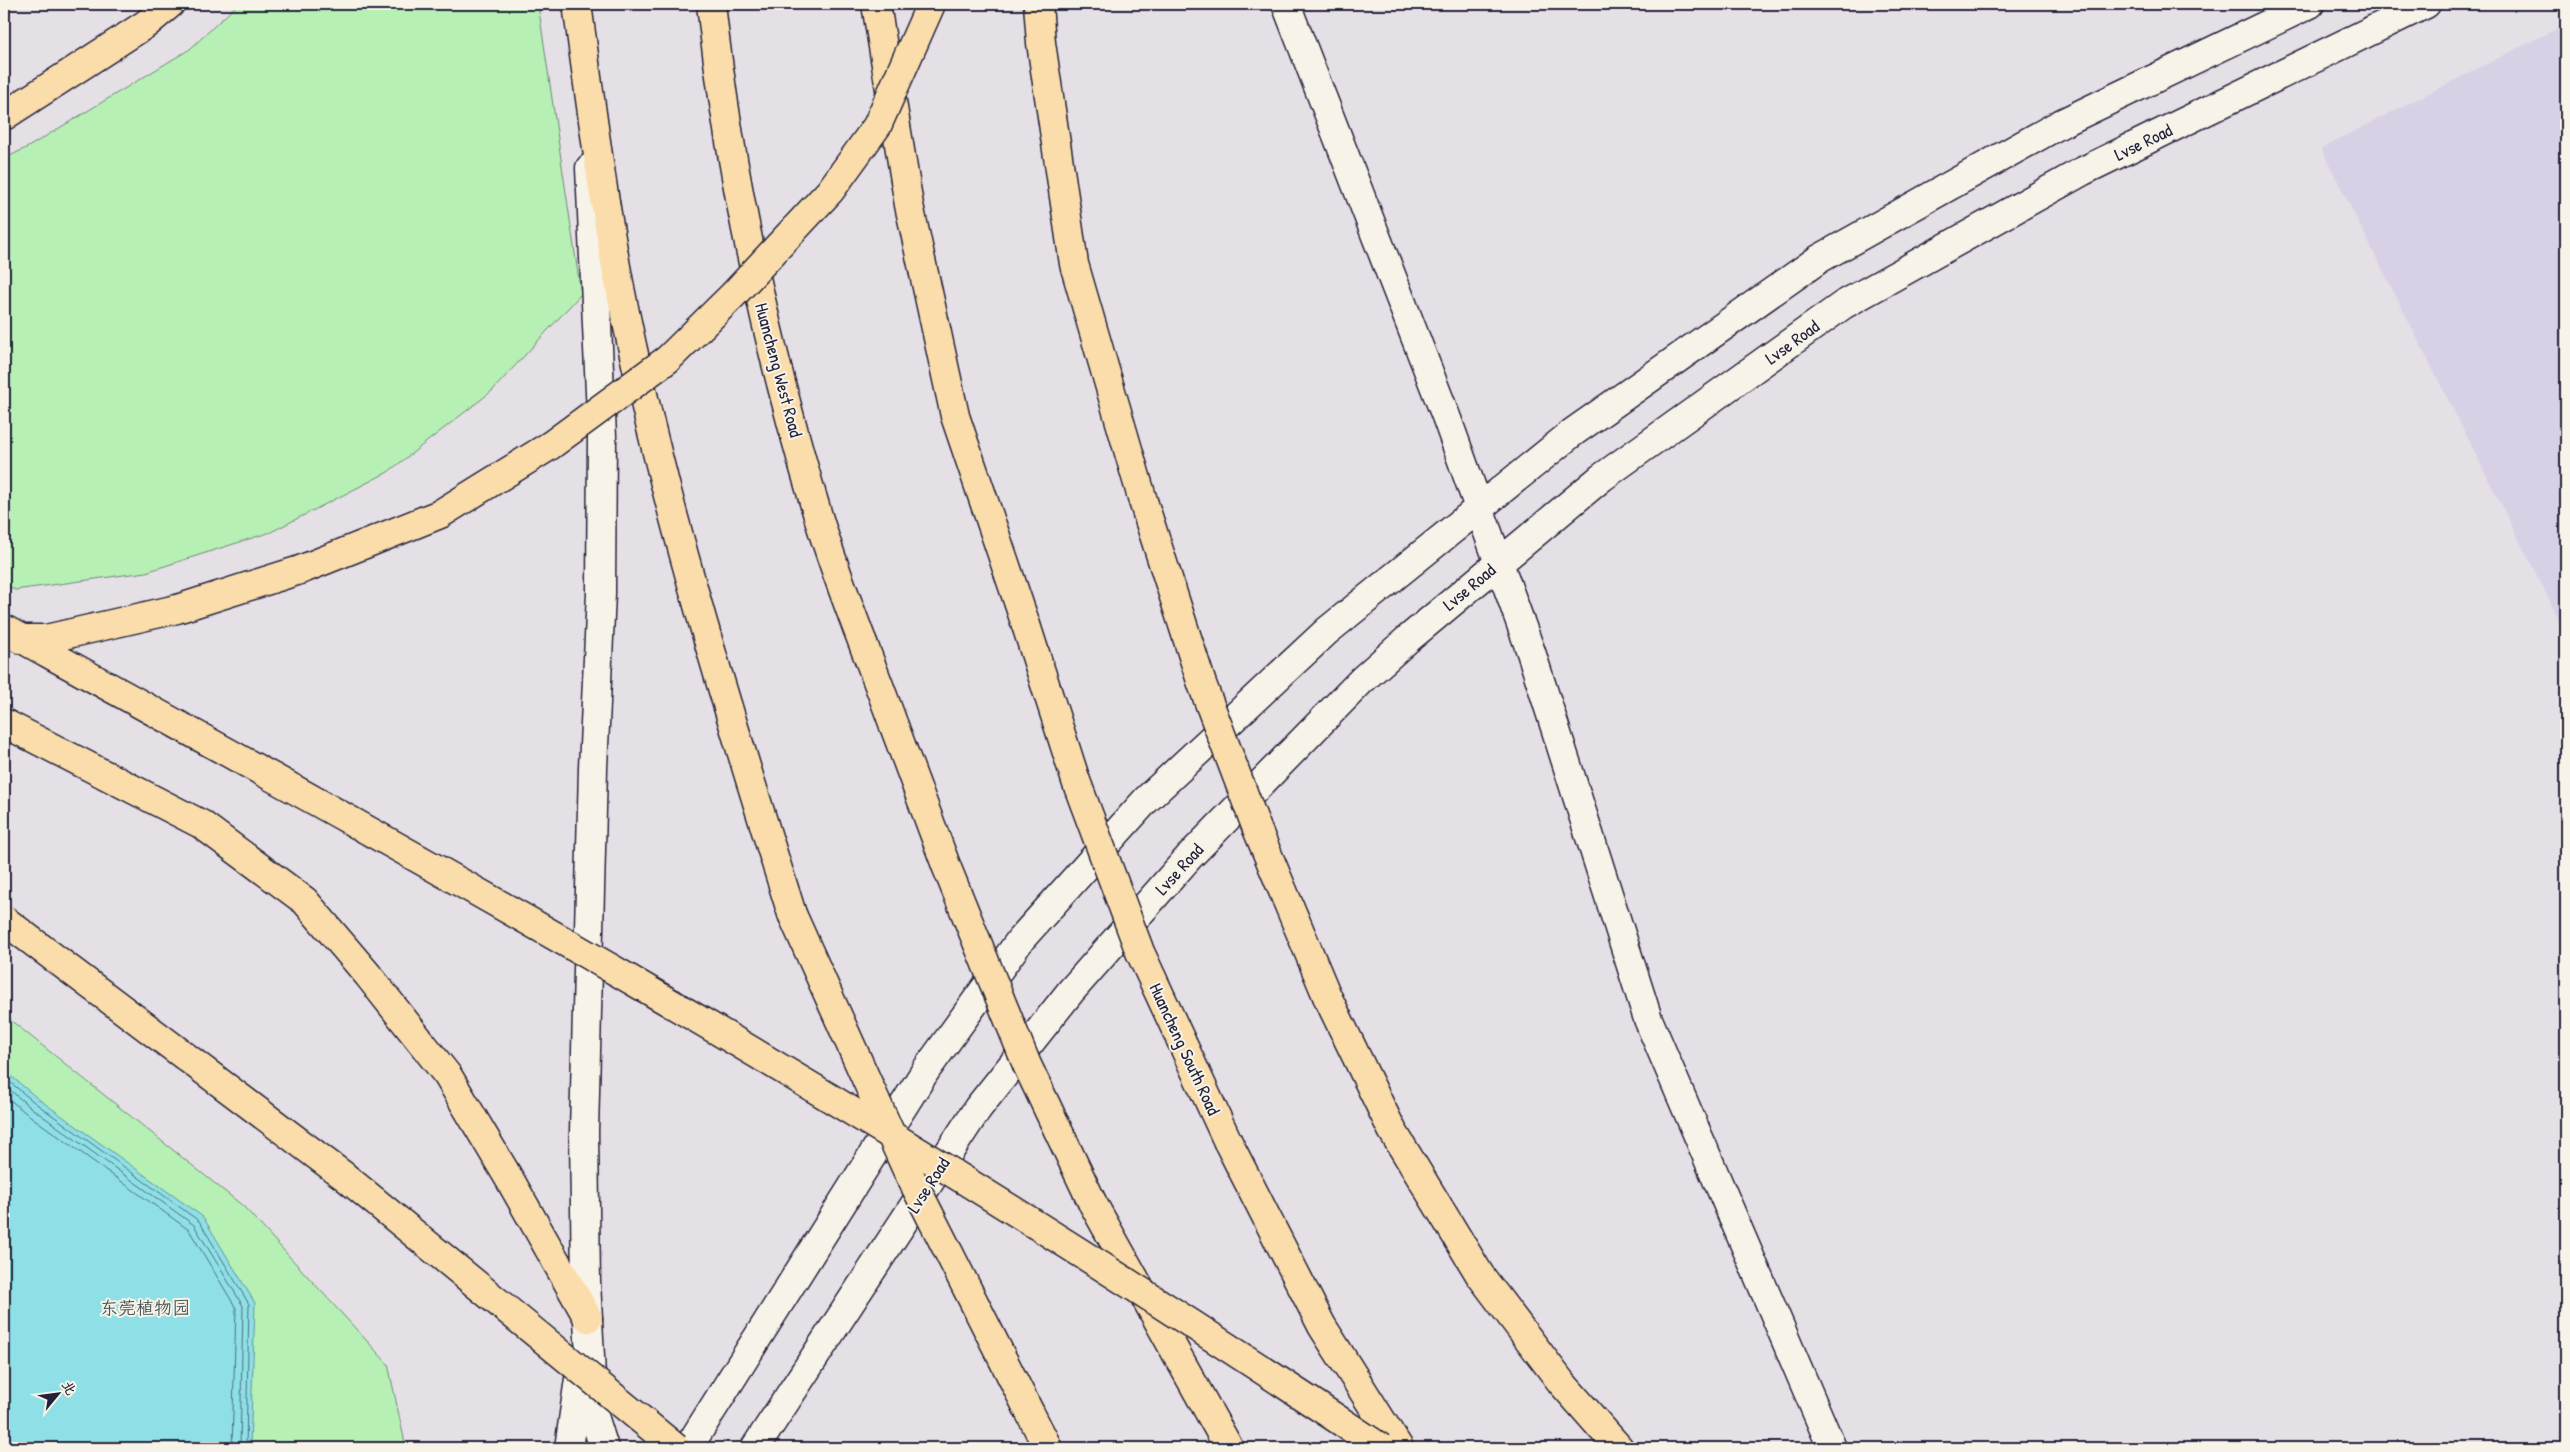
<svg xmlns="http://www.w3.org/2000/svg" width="2570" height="1452" font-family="'Patrick Hand','LXGW WenKai TC',sans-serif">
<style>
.built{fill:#d8d1e5}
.green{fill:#b6f0b4;stroke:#6c8978}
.water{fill:#8ee0e6;stroke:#6394a2}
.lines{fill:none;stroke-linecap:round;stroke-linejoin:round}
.shore{stroke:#4d6e7f;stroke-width:1}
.secondary-casing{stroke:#22223b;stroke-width:31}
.primary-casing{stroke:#22223b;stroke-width:31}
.highway-casing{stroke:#22223b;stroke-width:31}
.secondary{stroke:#f7f3e8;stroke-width:28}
.primary{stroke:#faddab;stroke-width:28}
.highway{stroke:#faddab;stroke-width:28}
.primary-bridge-casing{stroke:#22223b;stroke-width:31;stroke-linecap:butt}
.highway-bridge-casing{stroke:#22223b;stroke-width:31;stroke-linecap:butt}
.primary-bridge{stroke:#faddab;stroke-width:28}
.highway-bridge{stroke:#faddab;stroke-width:28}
.labels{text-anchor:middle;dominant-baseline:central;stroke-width:4;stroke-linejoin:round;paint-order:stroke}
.street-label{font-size:18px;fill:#22223b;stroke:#f7f3e8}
.park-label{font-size:18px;fill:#475659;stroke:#f7f3e8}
</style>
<rect width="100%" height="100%" fill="#e5dfe6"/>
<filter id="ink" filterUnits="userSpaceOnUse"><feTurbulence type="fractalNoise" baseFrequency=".02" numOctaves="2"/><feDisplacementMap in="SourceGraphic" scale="10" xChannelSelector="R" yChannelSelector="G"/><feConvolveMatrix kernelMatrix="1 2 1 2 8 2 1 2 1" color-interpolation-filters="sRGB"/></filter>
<g filter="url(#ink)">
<path class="built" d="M2566 24V633L2321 148Z"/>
<path class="green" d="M238 4H538L581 294 492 391 388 472 271 532 146 572 15 590 4 584V159L28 147 190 49Z
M4 1015 243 1206 388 1364 406 1448H4Z"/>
<path class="water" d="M4 1070 37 1098 203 1217 255 1303 250 1448H4Z"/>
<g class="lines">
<path class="shore" d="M4 1077 34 1102 199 1221 249 1304 246 1448
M4 1085 30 1107 194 1225 243 1306 240 1448
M4 1095 26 1113 189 1230 236 1308 232 1448"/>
<g class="secondary-casing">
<path id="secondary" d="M1286 4 1447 419 1531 652 1648 1019 1832 1448
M590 168 602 437 601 593 593 768 584 1132 586 1282 593 1413 604 1448
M569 1448 579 1379
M688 1448 926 1070 1021 939 1146 800 1327 631 1572 433 1819 259 2062 123 2310 4
M755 1448 978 1108 1071 991 1189 857 1362 680 1408 639 1601 478 1843 305 2083 171 2426 4"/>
</g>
<g class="primary-casing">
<path id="primary" d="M577 4C590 98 602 194 620 288 662 500 727 708 792 914
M1038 4 1041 43 1074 264 1143 501
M1327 996 1392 1130 1480 1275 1561 1382 1619 1448
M1030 1413 1048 1448"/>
</g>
<g class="highway-casing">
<path id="highway" d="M711 4C730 177 768 350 818 516 839 587 869 656 894 726
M876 4 909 205 955 416 1026 625
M4 116 146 24 170 4
M4 723 201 824 305 901 368 975 448 1076 510 1180 588 1318
M1228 1142 1322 1326 1399 1448
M1092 1202 1229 1448"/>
</g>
<use href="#secondary" class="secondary"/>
<use href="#primary" class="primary"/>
<use href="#highway" class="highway"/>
<g class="primary-bridge-casing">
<path id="primary-bridge" d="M1143 501 1202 684 1257 829 1327 996
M792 914 906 1168 1030 1413"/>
</g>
<g class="highway-bridge-casing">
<path id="highway-bridge" d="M1026 625 1076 781 1140 952 1228 1142
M4 629C220 748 437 867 650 991 899 1136 1142 1289 1381 1448
M20 639H46L177 609 300 570 440 514 551 445 668 359 733 295 830 191 877 126 931 4
M894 726 947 868 1027 1065 1092 1202
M4 920 344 1176 676 1448"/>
</g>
<use href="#primary-bridge" class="primary-bridge"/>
<use href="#highway-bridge" class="highway-bridge"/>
</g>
</g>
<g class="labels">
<g class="street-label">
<text transform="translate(2143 142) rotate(-26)">Lvse Road</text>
<text transform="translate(1792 342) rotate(-36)">Lvse Road</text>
<text transform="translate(779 370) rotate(75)">Huancheng West Road</text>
<text transform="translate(1469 587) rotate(-40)">Lvse Road</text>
<text transform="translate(1179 869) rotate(-48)">Lvse Road</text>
<text transform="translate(1185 1049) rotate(65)">Huancheng South Road</text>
<text transform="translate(928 1185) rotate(-57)">Lvse Road</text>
</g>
<g class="park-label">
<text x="145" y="1307">东莞植物园</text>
</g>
</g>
<rect width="2570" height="1452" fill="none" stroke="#f7f3e8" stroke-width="20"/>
<rect x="10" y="10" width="2550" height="1432" fill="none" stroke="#22223b" stroke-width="2" filter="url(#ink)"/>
<g transform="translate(58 1394) rotate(61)" stroke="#f7f3e8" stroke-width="4" paint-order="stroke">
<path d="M0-4L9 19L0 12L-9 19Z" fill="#22223b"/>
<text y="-8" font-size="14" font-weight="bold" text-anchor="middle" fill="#22223b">北</text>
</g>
</svg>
